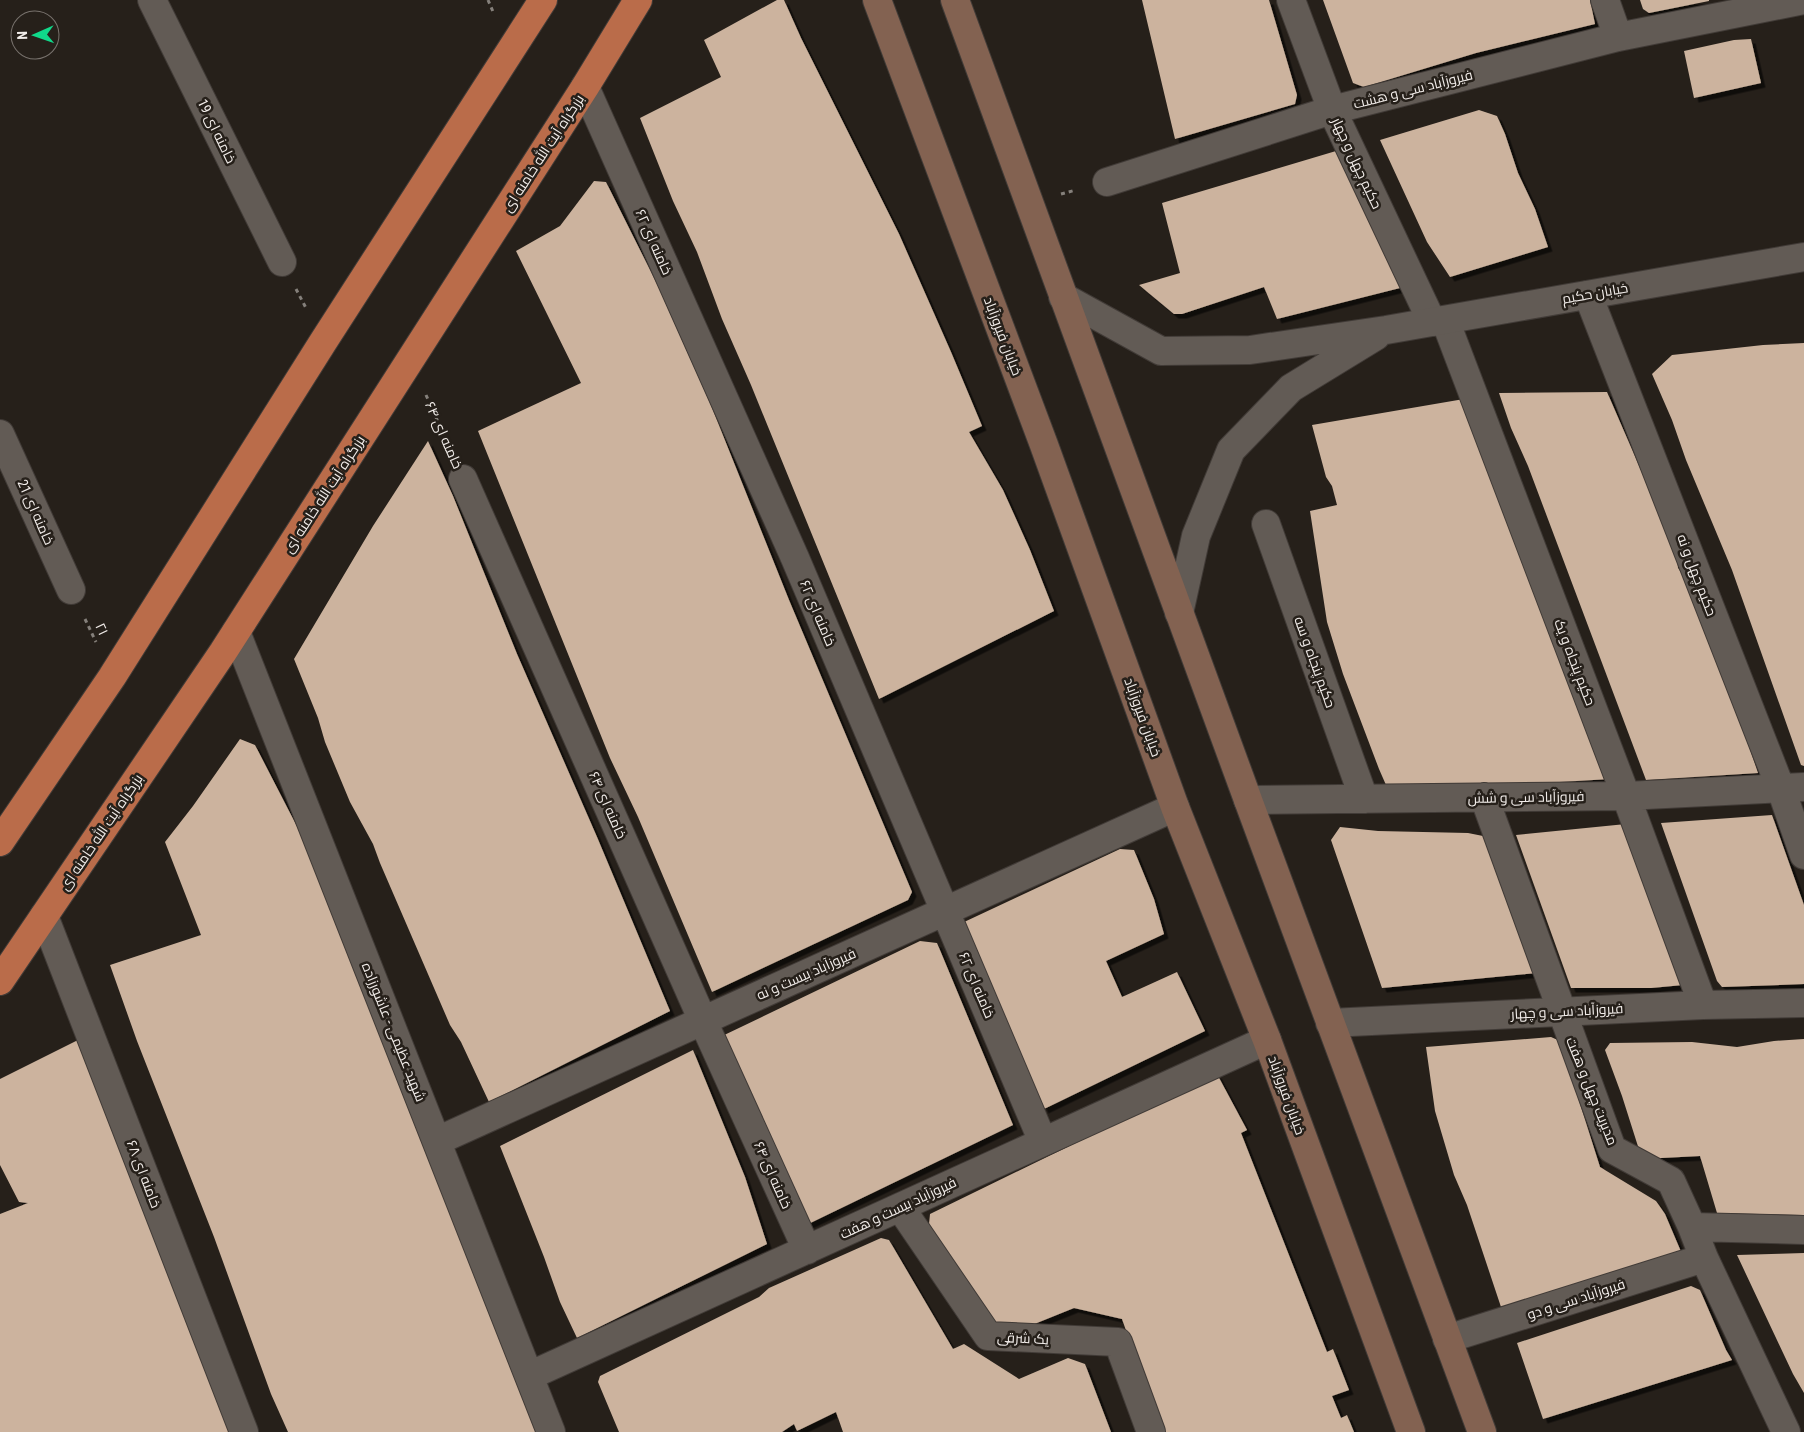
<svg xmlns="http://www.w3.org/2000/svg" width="1804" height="1432" font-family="'Roboto Condensed',Cairo,sans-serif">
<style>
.building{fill:#ccb39e;filter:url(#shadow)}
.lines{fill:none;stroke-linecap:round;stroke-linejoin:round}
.minor-casing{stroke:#413b37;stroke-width:30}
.tertiary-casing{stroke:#413b37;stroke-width:30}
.secondary-casing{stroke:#413b37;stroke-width:30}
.trunk-casing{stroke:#413b37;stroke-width:30}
.path{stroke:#85807b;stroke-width:3;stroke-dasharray:4 4;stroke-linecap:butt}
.minor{stroke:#625b55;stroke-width:28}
.tertiary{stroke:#625b55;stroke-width:28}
.secondary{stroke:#836251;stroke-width:28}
.trunk{stroke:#ba6c4a;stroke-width:28}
.labels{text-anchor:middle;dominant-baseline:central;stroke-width:5;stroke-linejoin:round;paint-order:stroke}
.street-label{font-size:14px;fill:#f2edea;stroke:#26201a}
</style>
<defs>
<filter id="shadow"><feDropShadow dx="4.5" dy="4.5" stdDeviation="0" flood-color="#0009"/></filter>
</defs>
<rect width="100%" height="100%" fill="#26201a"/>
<path class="building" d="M777 0H784L801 38 899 234 951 352 982 426 969 432 1003 490 1030 550 1054 611 879 699 751 385 722 319 697 252 673 201 640 118 721 77 704 40Z
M1142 0H1269L1297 95 1295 104 1175 139Z
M1323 0H1590L1595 24 1476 53 1364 87 1353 83Z
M1640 0H1709V1L1649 13 1643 9Z
M1751 39 1761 83 1694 98 1684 51 1734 40Z
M1479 110 1497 116 1505 134 1518 173 1535 209 1548 247 1450 277 1427 242 1380 140Z
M1336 151 1404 287 1277 319 1264 287 1182 314H1174L1139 285 1180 273 1162 203Z
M594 181 606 182 658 286 710 403 789 600 912 892 908 900 712 992 638 817 610 758 478 431 581 383 516 251 560 226Z
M1804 343V766L1801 765 1732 570 1686 460 1672 420 1652 374 1672 355 1763 345Z
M1607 392 1676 551 1678 568 1686 580 1742 726 1758 773 1646 780 1528 466 1511 428 1499 393Z
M1464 399 1610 779 1511 785H1386L1379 769 1343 674 1327 622 1310 511 1337 505 1332 486 1326 477 1312 425Z
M428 441 453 496 517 654 597 837 670 1011 489 1102 461 1042 450 1025 380 863 373 844 350 802 325 742 318 718 294 659 373 526Z
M240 739 255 745 306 844 546 1432H288L271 1394 214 1237 137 1041 110 965 201 935 165 842 193 806Z
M1772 815 1804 905V984L1722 987 1717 981 1661 823Z
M1626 824 1683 985 1651 988H1571L1516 835Z
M1340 827 1378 831 1468 833 1483 836 1489 842 1537 973 1382 988 1331 840Z
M1120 849 1134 850 1154 899 1164 934 1106 961 1122 997 1177 972 1205 1031 1044 1109 962 923Z
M920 941 937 943 1013 1125 800 1228 718 1038Z
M84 1037 240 1432H0V1214L28 1203 19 1202 0 1165V1079Z
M1551 1037 1560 1041 1600 1167 1656 1201 1665 1214 1682 1254 1504 1316 1467 1205 1454 1175 1435 1111 1426 1047Z
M1804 1039V1215L1717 1213 1700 1156 1642 1159 1622 1096 1605 1050 1610 1043 1692 1042 1737 1047 1774 1041Z
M693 1050 745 1177 767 1244 577 1338 560 1302 544 1257 500 1146Z
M1217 1074 1247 1130 1241 1133 1327 1352 1333 1349 1349 1390 1332 1396 1341 1418 1347 1415 1354 1432H1161L1122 1319 1074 1308 1017 1331 990 1322 929 1224 930 1214Z
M881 1238 889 1240 953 1349 964 1344 1019 1379 1068 1358 1085 1364 1111 1432H843L836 1412 797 1431 794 1424 782 1432H619L598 1382 600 1376 759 1297 769 1288Z
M1804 1253V1393L1793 1374 1737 1255Z
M1691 1286 1700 1290 1726 1350 1732 1360 1543 1419 1517 1343Z"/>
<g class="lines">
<g class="minor-casing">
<path id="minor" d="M152 0 282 262
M1291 0 1332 110 1432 322
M1605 0 1618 37
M585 87 795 558 1043 1142
M1107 182 1332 110 1618 37 1804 0
M1588 295 1781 789 1804 855
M1445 320 1626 796 1703 1005
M0 434 71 590
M463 479 703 1021 807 1250
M1266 524 1364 799
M236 632 551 1432
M1484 797 1612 1149 1671 1181 1692 1227 1704 1258 1786 1432
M1248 800 1626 796 1804 787
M44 916 244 1432
M1330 1023 1703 1005 1804 1003
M437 1141 1175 807
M900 1207 988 1336 1118 1342 1151 1432
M1692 1227 1804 1230
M1447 1339 1704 1258
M529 1376 1267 1040"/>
</g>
<g class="tertiary-casing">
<path id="tertiary" d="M1063 297 1161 351 1250 350 1386 330 1804 257
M1179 613 1196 536 1231 450 1291 388 1376 336"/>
</g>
<g class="secondary-casing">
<path id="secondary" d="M877 0 1044 445 1175 807 1267 1040 1411 1432
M955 0 1248 800 1482 1432"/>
</g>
<g class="trunk-casing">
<path id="trunk" d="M0 842 112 677 323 342 543 0
M0 981 223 652 585 87 638 0"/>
</g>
<path class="path" d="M488 0 494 14
M1061 194 1076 190
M296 289 306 308
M426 395 451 451
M85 619 96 642"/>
<use href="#minor" class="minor"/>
<use href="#tertiary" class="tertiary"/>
<use href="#secondary" class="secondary"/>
<use href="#trunk" class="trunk"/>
</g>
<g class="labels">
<g class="street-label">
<text transform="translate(1413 89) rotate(-14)">فیروزآباد سی و هشت</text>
<text transform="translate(217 131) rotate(64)">خامنه ای 19</text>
<text transform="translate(543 153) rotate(-57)">بزرگراه آیت الله خامنه ای</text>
<text transform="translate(1357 163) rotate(65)">حکیم چهل و چهار</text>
<text transform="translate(654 242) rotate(66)">خامنه ای ۶۲</text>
<text transform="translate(1595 293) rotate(-10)">خیابان حکیم</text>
<text transform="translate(1003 336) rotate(69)">خیابان فیروزآباد</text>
<text transform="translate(444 435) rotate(66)">خامنه ای ۶۴</text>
<text transform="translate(324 494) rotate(-57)">بزرگراه آیت الله خامنه ای</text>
<text transform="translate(36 512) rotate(66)">خامنه ای 21</text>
<text transform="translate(1697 575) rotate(69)">حکیم چهل و نه</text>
<text transform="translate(818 613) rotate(67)">خامنه ای ۶۲</text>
<text transform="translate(102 629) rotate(65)">۲۱</text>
<text transform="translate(1315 662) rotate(70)">حکیم پنجاه و سه</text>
<text transform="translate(1575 662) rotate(69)">حکیم پنجاه و یک</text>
<text transform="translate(1143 717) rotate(70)">خیابان فیروزآباد</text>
<text transform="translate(1526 797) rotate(-1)">فیروزآباد سی و شش</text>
<text transform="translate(608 805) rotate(66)">خامنه ای ۶۴</text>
<text transform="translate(101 832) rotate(-56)">بزرگراه آیت الله خامنه ای</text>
<text transform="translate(806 974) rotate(-24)">فیروزآباد بیست و نه</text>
<text transform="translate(977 985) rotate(67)">خامنه ای ۶۲</text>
<text transform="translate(1567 1011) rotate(-3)">فیروزآباد سی و چهار</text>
<text transform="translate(394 1032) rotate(68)">شهید عظیمی - عاشورزاده</text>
<text transform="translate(1592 1091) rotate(68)">مدیریت چهل و هفت</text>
<text transform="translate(1287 1095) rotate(70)">خیابان فیروزآباد</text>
<text transform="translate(144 1174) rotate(69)">خامنه ای ۶۸</text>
<text transform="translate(773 1175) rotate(66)">خامنه ای ۶۴</text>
<text transform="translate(898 1208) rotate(-25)">فیروزآباد بیست و هفت</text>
<text transform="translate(1576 1299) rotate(-18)">فیروزآباد سی و دو</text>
<text transform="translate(1023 1338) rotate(3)">یک شرقی</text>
</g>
</g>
<g transform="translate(35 35) rotate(268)"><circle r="24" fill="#26201a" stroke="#78726d"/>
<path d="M0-4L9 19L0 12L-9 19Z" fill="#10d98a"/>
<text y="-8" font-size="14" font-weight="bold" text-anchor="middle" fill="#f2edea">N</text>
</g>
</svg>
